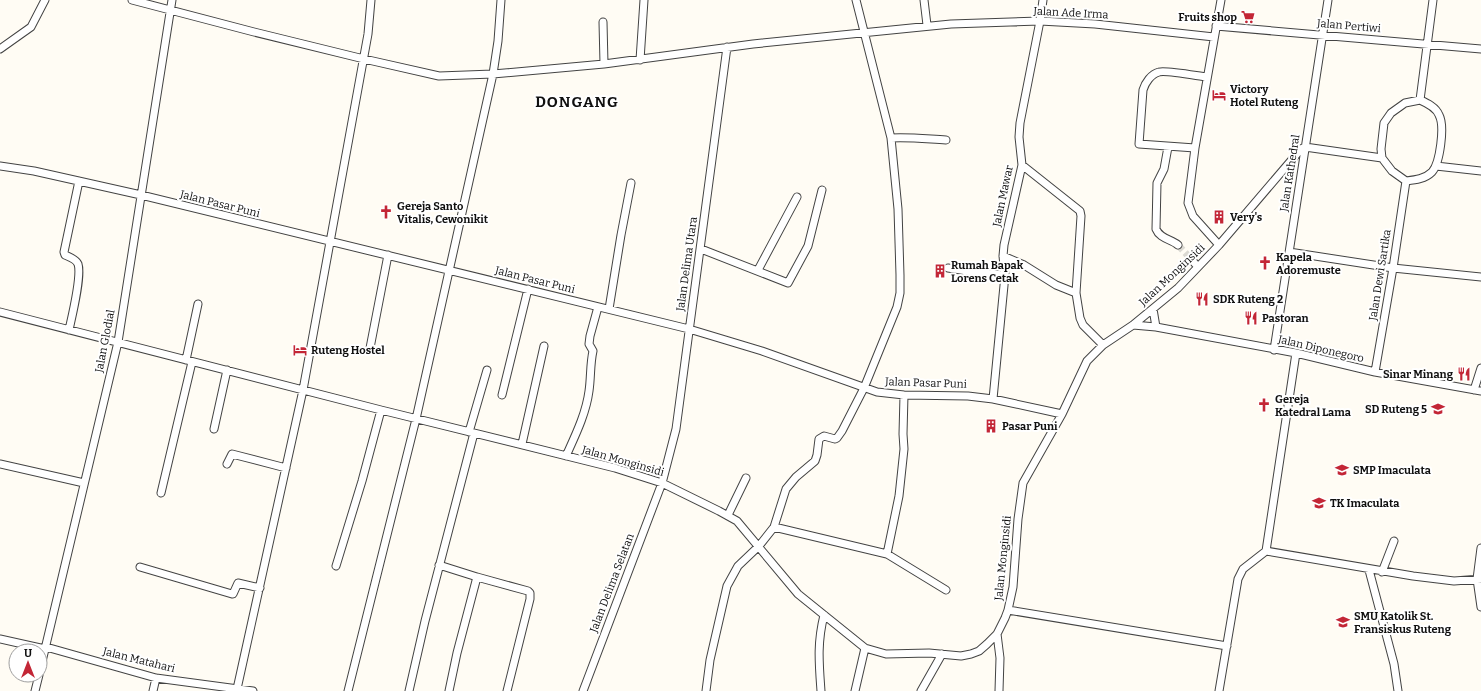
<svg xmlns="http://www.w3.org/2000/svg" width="1481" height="691" font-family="Bitter,serif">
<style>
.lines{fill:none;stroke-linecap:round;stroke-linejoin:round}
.minor-tunnel{stroke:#dbd9d2;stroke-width:7;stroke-dasharray:7 3.5;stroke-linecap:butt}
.minor-casing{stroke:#434343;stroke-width:9}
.minor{stroke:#fff;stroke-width:7}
.labels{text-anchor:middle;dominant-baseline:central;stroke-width:4;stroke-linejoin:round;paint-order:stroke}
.street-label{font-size:11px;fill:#101010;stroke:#fff}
.poi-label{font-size:11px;font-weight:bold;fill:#101010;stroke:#fff;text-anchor:start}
.district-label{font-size:15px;font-weight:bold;letter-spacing:1px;fill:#101010;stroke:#fff}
</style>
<rect width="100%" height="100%" fill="#fffcf4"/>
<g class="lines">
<path class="minor-tunnel" d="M1178 245 1191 259"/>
<g class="minor-casing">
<path id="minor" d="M132 0 254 32 364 59 439 76 493 74 604 64 753 44 951 24 1040 21 1095 24 1214 37
M924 0 927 25
M603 22 604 64
M1216 26 1481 49
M0 49 31 27 45 0
M640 60 644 0
M1420 100C1427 103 1436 107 1439 115 1445 126 1440 163 1432 172 1425 179 1415 180 1406 181L1392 171 1382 158 1381 149 1384 123 1391 113 1405 103Z
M1420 100 1433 0
M891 138C910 137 927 139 946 140
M1168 147 1164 169 1157 183 1156 229C1160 239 1171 239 1178 245
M1195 148 1139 144 1143 90C1145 83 1151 74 1159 72 1166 70 1198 76 1207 77
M1022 165 1080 211 1081 216 1076 293
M0 166 34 171 141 195 689 329 762 351 877 392 904 395 968 396 993 399 1062 414
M1436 166 1481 171
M1219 245 1193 216 1188 203 1195 148 1221 0
M701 249 788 283 808 246 822 190
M1289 252 1393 268 1481 277
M1003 256 1024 265 1056 285 1076 293 1080 318 1083 325 1103 345
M1191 259 1198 267
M948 268 980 273 1005 275
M758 270 797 197
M609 309 621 235 631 183
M1153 309 1156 327
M0 312 381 410 615 468 662 483 719 511 737 521 798 594 865 648 886 654 929 653 961 656 971 654 979 651 987 644 997 634 1005 618 1008 610 1013 587 1018 519 1023 483 1062 414 1087 361 1103 345 1133 325 1178 288 1219 245 1301 149 1305 147 1382 158
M1133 325 1156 327 1296 353 1375 372 1481 391
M69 330C72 316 82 276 78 264 76 259 69 257 65 255L64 252 79 181
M370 348 388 255
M1274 350 1328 0
M186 360 198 304
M1375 372 1393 268 1406 181
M1474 390 1481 368
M502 395 528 289
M993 399 1005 275 1003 256 1004 245 1022 165 1019 137 1020 123 1040 21 1043 0
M214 429 227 370
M469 432 487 370
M522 444 544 346
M566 456C575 436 586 414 589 391 591 378 590 364 593 351L589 344 590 336 598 307
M0 464 84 483
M227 464 232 454 286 468
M161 493 192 362
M728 515 746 478
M774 527 887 554 946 590
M1481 548 1477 579 1481 607
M1266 551 1413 576 1454 581 1481 579
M887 554 899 496 904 449 903 434 904 395
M439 565 477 577 457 653 449 691
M336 566 362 481 381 410
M140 567 232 594H233L238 583 260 588
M1369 570 1394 664 1398 691
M1382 572 1394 541
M477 577 528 591 530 593V599L507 691
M1008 610 1227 646
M997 634 1000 658 999 691
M0 639 45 649
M46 647 156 678 253 691
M40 670 118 342 172 0
M237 689 303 390 368 34 371 0
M35 691 39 675
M153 691 156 678
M348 691 416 419 493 74 498 41 501 0
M409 691 425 621 474 433
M583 691 662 483 676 429 727 47
M706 691 710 660 727 586 738 566 759 546 774 527 786 489 796 477 815 461 817 455 819 439 824 436 835 439 837 438 842 431 864 388 897 307 900 293V275L898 209 891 138 856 0
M821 691C819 663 817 643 824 615
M855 691 865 648
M921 691 942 654
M1219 691 1238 579 1243 569 1266 551 1296 353"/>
</g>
<use href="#minor" class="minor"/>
</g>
<defs>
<g id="supermarket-bare" transform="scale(1.08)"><path d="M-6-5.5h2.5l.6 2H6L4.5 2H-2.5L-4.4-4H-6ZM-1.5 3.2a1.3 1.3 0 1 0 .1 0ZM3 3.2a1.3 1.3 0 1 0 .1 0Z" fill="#c32636" stroke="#fff" stroke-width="2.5" paint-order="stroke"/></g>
<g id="hotel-bare" transform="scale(1.08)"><path d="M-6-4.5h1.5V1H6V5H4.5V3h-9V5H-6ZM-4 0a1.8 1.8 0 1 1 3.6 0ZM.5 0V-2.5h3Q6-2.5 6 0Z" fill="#c32636" stroke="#fff" stroke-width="2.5" paint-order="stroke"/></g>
<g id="church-bare" transform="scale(1.08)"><path d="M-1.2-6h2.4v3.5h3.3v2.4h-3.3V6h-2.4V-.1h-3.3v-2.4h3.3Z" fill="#c32636" stroke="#fff" stroke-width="2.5" paint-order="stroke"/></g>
<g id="building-bare" transform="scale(1.08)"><path d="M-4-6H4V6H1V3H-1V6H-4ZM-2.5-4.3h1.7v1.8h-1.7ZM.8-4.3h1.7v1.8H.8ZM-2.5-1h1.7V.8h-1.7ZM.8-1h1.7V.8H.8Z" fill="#c32636" stroke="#fff" stroke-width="2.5" paint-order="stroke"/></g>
<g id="restaurant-bare" transform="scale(1.08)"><path d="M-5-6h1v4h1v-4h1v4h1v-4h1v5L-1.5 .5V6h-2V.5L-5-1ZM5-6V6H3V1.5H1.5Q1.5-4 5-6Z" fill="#c32636" stroke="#fff" stroke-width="2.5" paint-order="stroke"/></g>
<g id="school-bare" transform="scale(1.08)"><path d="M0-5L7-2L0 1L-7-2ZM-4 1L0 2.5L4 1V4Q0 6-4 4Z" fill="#c32636" stroke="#fff" stroke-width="2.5" paint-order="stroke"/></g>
</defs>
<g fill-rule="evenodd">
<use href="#supermarket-bare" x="1248" y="17"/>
<use href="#hotel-bare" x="1219" y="95"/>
<use href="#church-bare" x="386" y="212"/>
<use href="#building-bare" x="1219" y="217"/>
<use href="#church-bare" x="1265" y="263"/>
<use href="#building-bare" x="940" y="271"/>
<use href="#restaurant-bare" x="1202" y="299"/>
<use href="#restaurant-bare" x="1251" y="318"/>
<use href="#hotel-bare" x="300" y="350"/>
<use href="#restaurant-bare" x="1464" y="374"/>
<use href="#church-bare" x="1264" y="405"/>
<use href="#school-bare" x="1438" y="409"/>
<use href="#building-bare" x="991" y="426"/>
<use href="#school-bare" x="1342" y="470"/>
<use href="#school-bare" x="1319" y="503"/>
<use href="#school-bare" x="1343" y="622"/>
</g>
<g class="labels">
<g class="street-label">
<text transform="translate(1071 13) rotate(3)">Jalan Ade Irma</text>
<text transform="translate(1349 26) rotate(5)">Jalan Pertiwi</text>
<text transform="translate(1290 173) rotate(-81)">Jalan Kathedral</text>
<text transform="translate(1003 196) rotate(-78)">Jalan Mawar</text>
<text transform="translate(220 204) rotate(14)">Jalan Pasar Puni</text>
<text transform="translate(687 264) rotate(-82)">Jalan Delima Utara</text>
<text transform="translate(1172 275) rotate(-43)">Jalan Monginsidi</text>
<text transform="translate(1380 275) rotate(-81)">Jalan Dewi Sartika</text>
<text transform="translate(535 280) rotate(14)">Jalan Pasar Puni</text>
<text transform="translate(105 341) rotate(-79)">Jalan Glodial</text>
<text transform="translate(1321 349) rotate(13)">Jalan Diponegoro</text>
<text transform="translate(926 383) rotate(2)">Jalan Pasar Puni</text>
<text transform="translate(623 461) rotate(16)">Jalan Monginsidi</text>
<text transform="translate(1003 558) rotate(-84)">Jalan Monginsidi</text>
<text transform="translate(612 583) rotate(-69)">Jalan Delima Selatan</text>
<text transform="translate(139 660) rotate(14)">Jalan Matahari</text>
</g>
<g class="poi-label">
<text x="1237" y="17" text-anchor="end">Fruits shop</text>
<text x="1230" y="89">Victory<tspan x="1230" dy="13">Hotel Ruteng</tspan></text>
<text x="397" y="206">Gereja Santo<tspan x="397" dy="13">Vitalis, Cewonikit</tspan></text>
<text x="1230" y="217">Very's</text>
<text x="1276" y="257">Kapela<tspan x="1276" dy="13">Adoremuste</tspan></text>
<text x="951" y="265">Rumah Bapak<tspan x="951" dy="13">Lorens Cetak</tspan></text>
<text x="1213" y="299">SDK Ruteng 2</text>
<text x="1262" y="318">Pastoran</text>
<text x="311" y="350">Ruteng Hostel</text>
<text x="1453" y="374" text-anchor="end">Sinar Minang</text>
<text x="1275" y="399">Gereja<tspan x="1275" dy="13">Katedral Lama</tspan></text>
<text x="1427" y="409" text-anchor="end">SD Ruteng 5</text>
<text x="1002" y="426">Pasar Puni</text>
<text x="1353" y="470">SMP Imaculata</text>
<text x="1330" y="503">TK Imaculata</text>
<text x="1354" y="616">SMU Katolik St.<tspan x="1354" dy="13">Fransiskus Ruteng</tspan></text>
</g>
<g class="district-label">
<text x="577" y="102">DONGANG</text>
</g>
</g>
<g transform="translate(28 663)"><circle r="19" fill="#ffffff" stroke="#9f9f9f"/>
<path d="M0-3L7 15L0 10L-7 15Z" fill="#c32636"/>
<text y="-6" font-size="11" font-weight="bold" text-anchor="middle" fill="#101010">U</text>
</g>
</svg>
